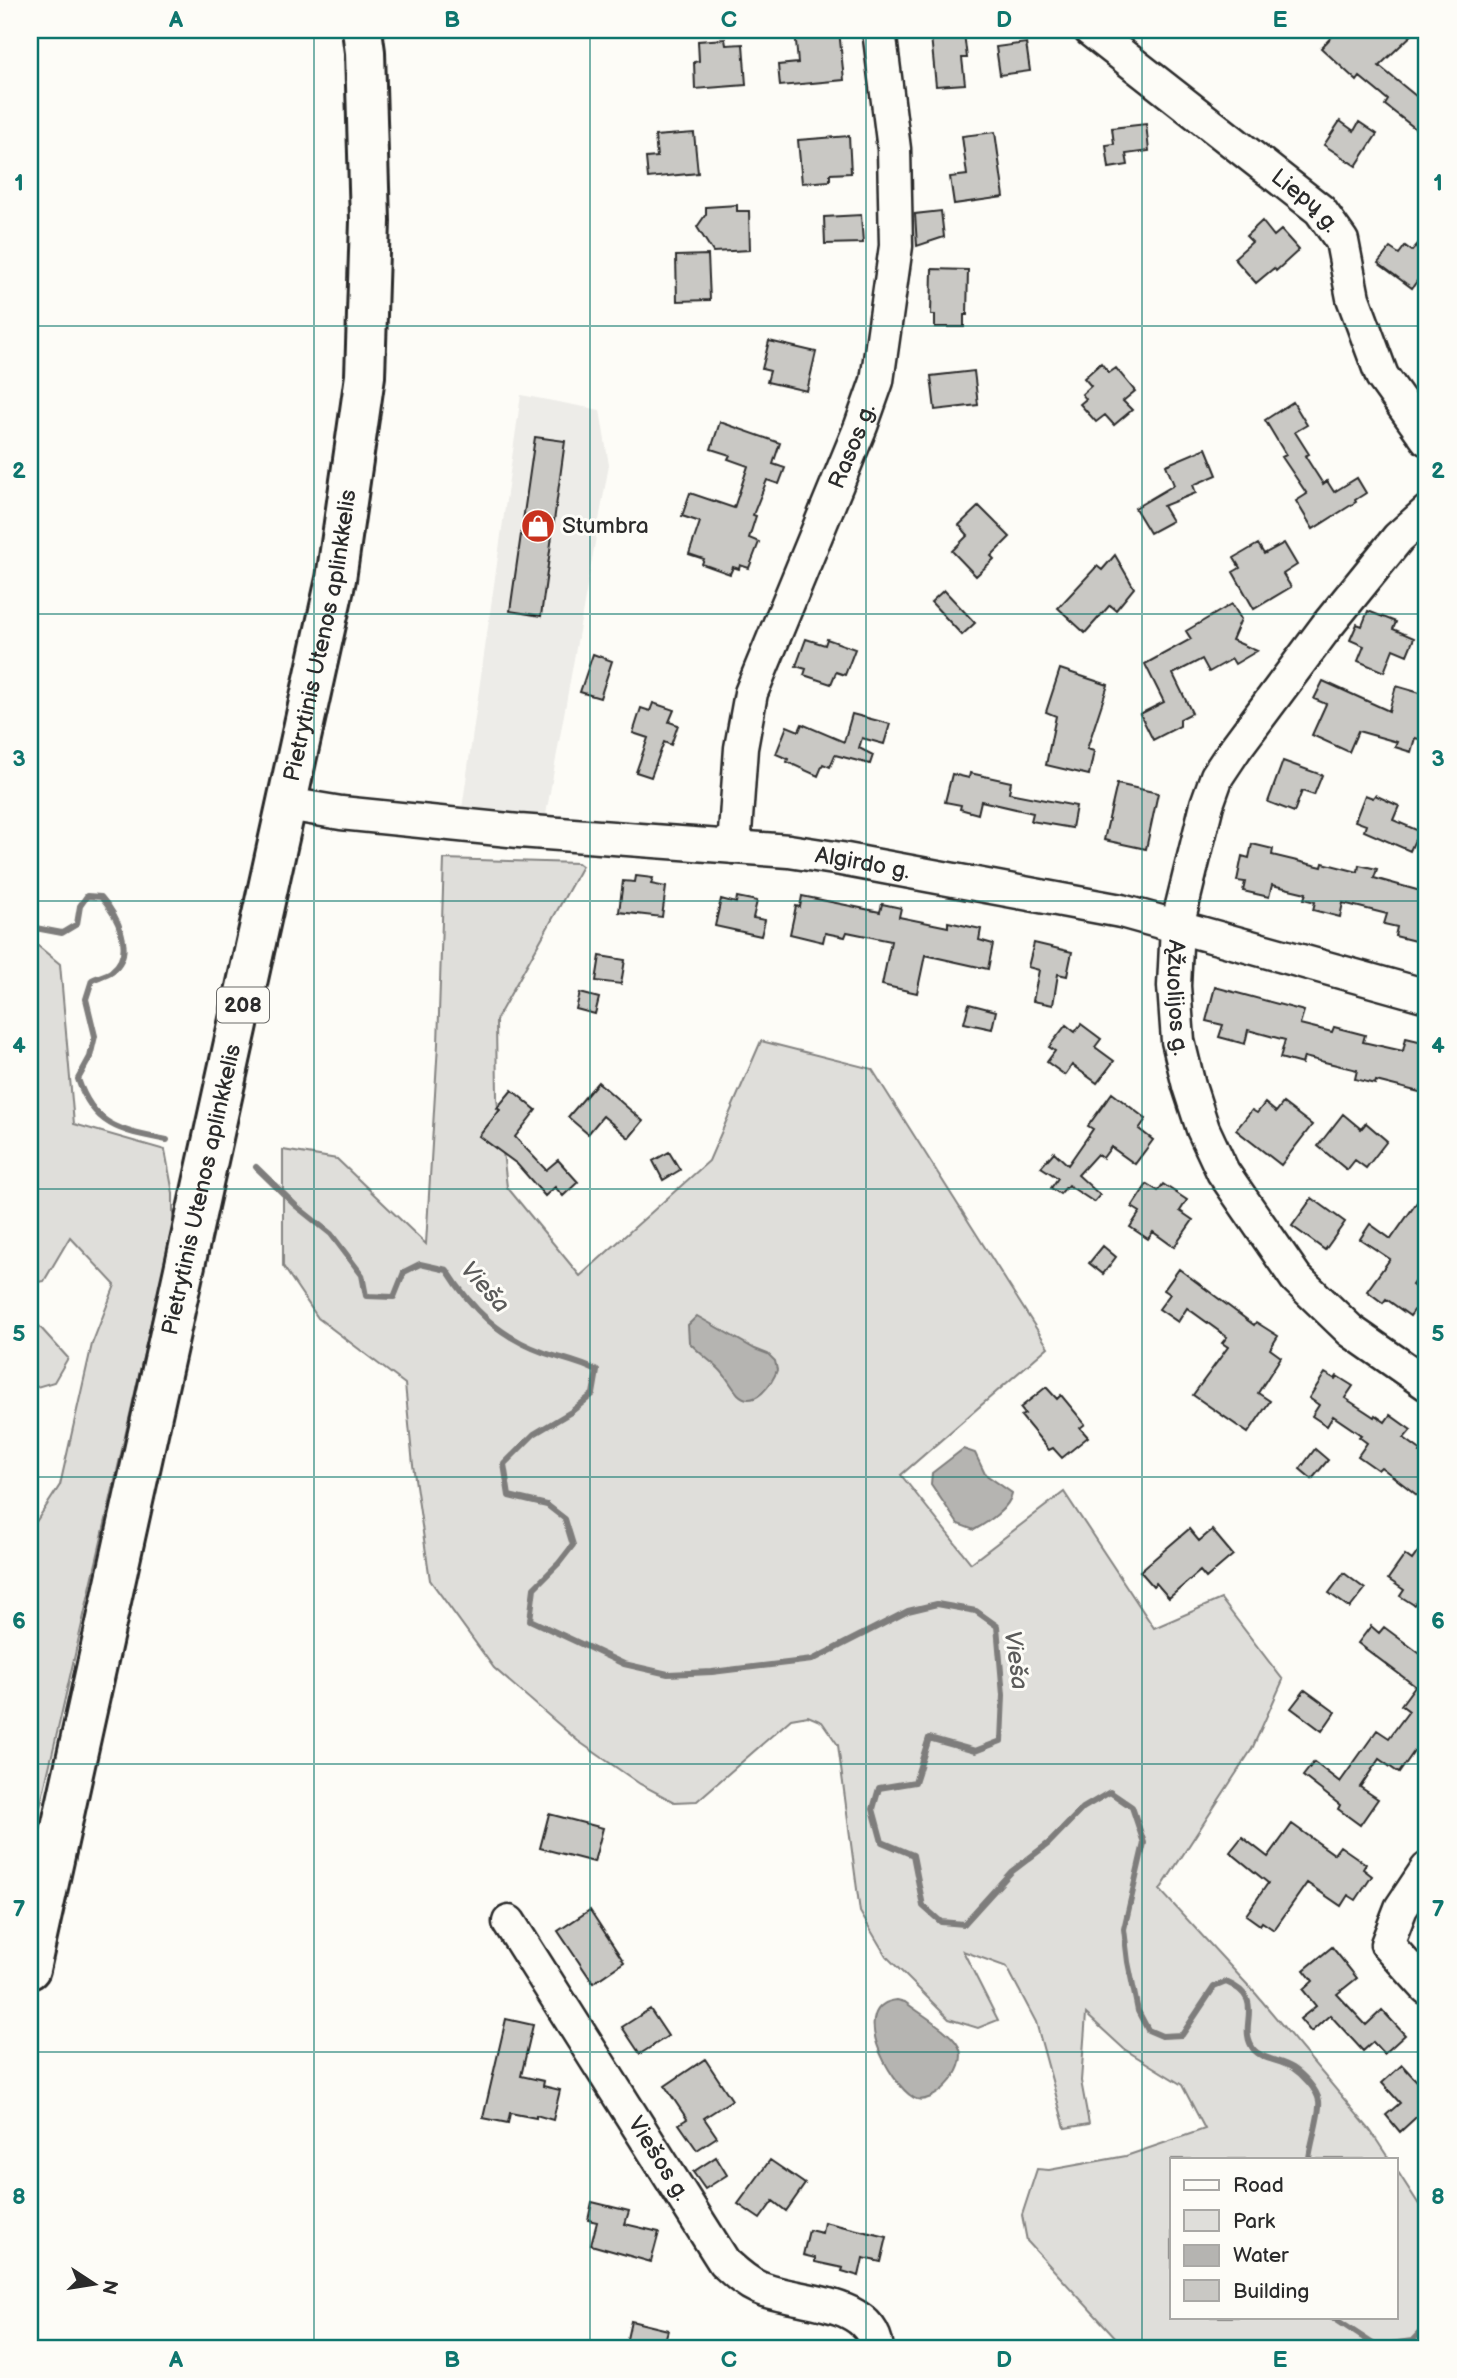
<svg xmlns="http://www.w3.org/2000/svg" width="1457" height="2378" font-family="'Balsamiq Sans',sans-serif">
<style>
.built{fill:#edece8}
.green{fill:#dfdeda;stroke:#858482;stroke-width:2}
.water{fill:#b5b4b1;stroke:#7e7d7b;stroke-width:2}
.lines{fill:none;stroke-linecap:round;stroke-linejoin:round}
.stream{stroke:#7e7d7b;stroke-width:6}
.building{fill:#c9c8c4;stroke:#2b2b2b;stroke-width:2}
.minor-casing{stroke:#2b2b2b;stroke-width:37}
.highway-casing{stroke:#2b2b2b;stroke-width:44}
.minor{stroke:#fdfcf7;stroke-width:32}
.highway{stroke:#fdfcf7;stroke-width:38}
.grid{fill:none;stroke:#0f766e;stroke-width:2;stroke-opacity:0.55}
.labels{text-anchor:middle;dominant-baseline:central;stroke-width:6;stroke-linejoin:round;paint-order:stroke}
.shield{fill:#fdfcf7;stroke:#6a6a68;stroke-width:2}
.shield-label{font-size:21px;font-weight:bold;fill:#2b2b2b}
.street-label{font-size:23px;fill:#2b2b2b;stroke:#fdfcf7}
.poi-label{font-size:23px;fill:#2b2b2b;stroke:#fdfcf7;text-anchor:start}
.water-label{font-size:24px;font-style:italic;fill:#5b5b5a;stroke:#fdfcf7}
.neatline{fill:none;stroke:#0f766e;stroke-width:2.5}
.grid-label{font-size:23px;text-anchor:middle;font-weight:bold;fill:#0f766e}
</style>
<rect width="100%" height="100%" fill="#fdfcf7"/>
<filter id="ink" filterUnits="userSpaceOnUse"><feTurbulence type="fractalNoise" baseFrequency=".0143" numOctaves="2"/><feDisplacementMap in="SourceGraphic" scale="14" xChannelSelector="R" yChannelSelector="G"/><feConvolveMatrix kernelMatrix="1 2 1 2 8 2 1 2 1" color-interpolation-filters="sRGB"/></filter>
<g filter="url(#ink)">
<path class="built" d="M521 395 600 410 609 465 545 820 462 809Z"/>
<path class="green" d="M444 859 578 863 582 866 496 1020 497 1098 507 1187 580 1276 709 1161 761 1041 872 1069 1048 1347 901 1475 971 1563 1064 1492 1154 1628 1221 1599 1283 1680 1252 1749 1160 1890 1256 1994 1370 2130 1389 2159H1172V2317H1396V2169L1427 2217V2348H1132L1117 2339 1027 2241 1022 2215 1037 2169 1049 2170 1126 2156 1205 2129 1182 2085 1124 2049 1086 2014 1081 2081 1089 2124 1065 2128 1036 2022 1007 1967 963 1951 998 2020 978 2028 949 2019 886 1956 860 1912 838 1745 822 1722 808 1716 791 1719 697 1801 674 1802 640 1784 578 1741 494 1668 430 1580 413 1465 405 1384 318 1318 283 1266V1150L337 1159 426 1244 438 1044Z
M30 944 38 946 60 964 74 1124 165 1150 173 1193V1227L30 1851V1531L60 1485 92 1344 115 1285 70 1237 44 1281 30 1283Z
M30 1316 68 1358 54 1382 30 1389Z"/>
<path class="water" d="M697 1316 755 1349 768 1354 775 1361 777 1370C773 1383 754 1410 738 1394 731 1386 726 1375 718 1368 708 1359 698 1352 689 1342L688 1325Z
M963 1449 975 1453 985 1474 1012 1493C1010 1508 987 1523 974 1530L958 1524 931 1484 932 1473Z
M897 2000 905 2002C919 2013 951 2031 959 2047 970 2070 931 2108 914 2098 889 2083 847 2005 897 2000Z"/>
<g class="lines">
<path class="stream" d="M30 927 62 933 77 924 80 906 87 896 101 897C116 914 137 952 112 971 107 975 98 977 92 980L86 999 95 1036 90 1057 78 1079C94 1127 121 1131 167 1140
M256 1167 296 1206 331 1234 362 1275 366 1296 394 1297 404 1272 420 1264 447 1270C472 1310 500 1337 545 1353 563 1359 580 1362 597 1371L593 1394 571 1412 534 1434 504 1464 509 1496 547 1505 565 1519 573 1545 559 1563 534 1588 530 1620 624 1664 668 1674 712 1672 812 1660 908 1611 937 1604 976 1611 997 1626 1003 1695 1001 1741 975 1751 929 1738 915 1782 879 1788 873 1809 882 1842 913 1855 923 1906 941 1922 964 1924 1011 1872 1049 1843 1083 1808 1110 1792 1132 1807 1144 1843 1124 1929 1128 1962 1138 2011 1148 2030 1162 2036 1182 2035 1214 1987 1226 1982C1269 2000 1235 2025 1254 2050 1263 2060 1281 2060 1293 2068 1302 2074 1317 2089 1319 2101 1321 2112 1310 2145 1309 2159
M1332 2317 1376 2346 1412 2341 1427 2325"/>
</g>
<path class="building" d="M795 30H839L844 80 780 86 778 65 798 63Z
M1338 30H1417L1379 66 1427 105V115L1416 129 1385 105 1388 100 1360 77 1357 81 1321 48Z
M964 33 967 58H962L965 84 936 86 931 36Z
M725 39 726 45 743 44 746 85 695 89 694 62 699 61 698 41Z
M1026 43 1030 71 1000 75 996 47Z
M1340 121 1354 131 1359 122 1377 134 1356 166 1324 145Z
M1146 124 1149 151 1126 154 1128 165 1109 168 1106 145 1114 144 1112 128Z
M995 132 1004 197 954 204 950 177 967 175 962 136Z
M694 133 698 173 648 178 646 158 657 157 655 136Z
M849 136 851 173 830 174V181L802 183 798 140Z
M737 205V211H749L750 250 713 252 697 227 706 214V207Z
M941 211 944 237 917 246 915 214Z
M861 215 863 243 825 244 824 217Z
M1262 221 1274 236 1281 230 1299 250 1276 271 1274 268 1256 283 1234 258 1252 242 1246 236Z
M1427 233V267L1412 288 1378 263 1390 248 1399 254 1405 246 1412 251Z
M708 255 710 300 677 301 676 256Z
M932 269 968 270 967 315H964V327H935V315H931Z
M769 341 816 352 807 391 767 382 770 371 762 369Z
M1101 363 1109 373 1116 368 1135 391 1123 401 1132 410 1114 425 1105 415 1096 422 1080 404 1086 399 1082 394 1091 386 1084 378Z
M974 371 978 405 935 410 931 376Z
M1293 402 1307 425 1295 432 1309 454 1305 456 1323 484 1327 481 1334 492 1357 478 1366 493 1355 500 1356 502 1313 529 1296 501 1307 494 1282 457 1286 455 1265 420Z
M720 422 780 443 773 464 785 468 779 484 767 480 753 515 756 516 749 538 759 542 749 568 740 565 739 569 733 567 730 574 702 564 704 559 689 554 700 522 682 516 690 493 734 508 748 466 728 459 730 455 711 449Z
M535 437 565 441 541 616 510 611Z
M1206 448 1217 475 1193 485 1196 493 1163 506 1172 521 1150 533 1135 508 1174 485 1166 465Z
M979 506 1010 537 991 556 994 559 976 576 952 551 968 535 959 525Z
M1284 543 1297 565 1283 574 1291 587 1254 609 1233 572 1240 568 1234 558 1258 544 1264 554Z
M1115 555 1134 588 1116 610 1110 605 1085 633 1058 608 1097 566 1102 570Z
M944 590 975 623 962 635 931 602Z
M1232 604 1241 619 1232 640 1257 651 1235 664 1232 659 1209 672 1202 659 1173 674 1192 713 1180 719V726L1153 740 1140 714 1164 702 1145 664 1191 639 1186 631Z
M1368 611 1396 622 1393 629 1414 638 1407 655 1393 649 1384 672 1358 661 1364 646 1350 640 1357 624 1362 626Z
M806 639 825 645 827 639 855 649 845 675 836 672 831 684 804 675 806 669 796 666Z
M593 654 612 661 600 698 580 692Z
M1060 669 1108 685 1087 749 1094 751 1089 775 1046 765 1056 716 1046 712Z
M1323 681 1389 711 1396 686 1427 695 1421 722 1427 723V741L1415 738 1411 752 1395 747 1397 742 1358 731 1349 752 1312 735 1326 704 1314 699Z
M653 703 674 710 669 722 678 725 671 745 664 742 651 777 636 772 648 738 633 733 641 708 650 711Z
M852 714 890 724 884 744 862 738 859 748 873 755 870 764 835 755 830 767 823 764 818 776 787 762 788 759 776 754 787 726 799 731 802 724 844 742Z
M1283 761 1322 775 1314 795 1302 791 1294 812 1268 802Z
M970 773 1011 782 1009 793 1076 806 1072 828 1031 821 1033 813 981 801 978 814 960 809 961 805 945 802 952 774 969 778Z
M1117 784 1158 793 1146 849 1104 840Z
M1365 795 1373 798 1375 795 1399 806 1393 820 1419 831 1410 851 1364 831 1366 825 1355 821Z
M1252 844 1273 849 1272 855 1322 867 1323 863 1358 872 1359 865 1377 869 1374 878 1424 892 1422 899 1427 900V928L1423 927 1419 942 1395 936 1397 927 1384 924 1387 914 1343 903 1340 917 1313 910 1315 902 1304 899 1306 893 1272 885 1269 897 1243 891 1245 882 1237 881 1242 856 1249 858Z
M636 876 653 878 651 884 666 887 662 917 619 912 623 881 635 882Z
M802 896 880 912 882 904 901 908 899 917 948 927V922L981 929 979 940 993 944 988 969 925 955 917 993 882 985 891 941 847 932 845 937 825 933 823 942 790 934 796 906 800 907Z
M737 897 757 901 753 918 765 920 761 936 715 926 721 899 736 903Z
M1034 943 1072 952 1067 976 1058 974 1053 1005 1033 1001 1039 970 1028 967Z
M600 956 625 960 621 984 596 981Z
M1215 987 1304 1011 1300 1024 1332 1032 1334 1027 1365 1035 1363 1042 1403 1051 1406 1038 1427 1043V1094L1376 1081 1375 1084 1355 1079 1357 1070 1304 1057 1302 1064 1280 1058 1285 1040 1248 1030 1245 1044 1219 1037 1223 1025 1206 1021Z
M580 993 599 998 595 1014 576 1009Z
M969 1004 996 1011 992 1029 964 1023Z
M1081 1024 1101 1039 1095 1047 1114 1061 1097 1083 1072 1065 1065 1075 1047 1062 1055 1051 1049 1047 1066 1025 1075 1032Z
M598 1082 643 1121 629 1138 603 1116 588 1134 568 1117Z
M512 1090 536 1110 515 1137 546 1170 558 1160 578 1182 563 1196 555 1187 545 1196 517 1164 479 1136 500 1110 497 1108Z
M1112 1093 1146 1119 1139 1129 1153 1140 1135 1164 1111 1147 1103 1158 1097 1154 1078 1175 1100 1195 1094 1202 1068 1185 1060 1194 1051 1188 1058 1178 1041 1167 1054 1152 1068 1165 1093 1129 1088 1126Z
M1265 1103 1276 1112 1283 1103 1312 1125 1281 1165 1236 1130 1252 1110 1257 1113Z
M1343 1114 1361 1129 1366 1123 1387 1141 1366 1168 1355 1160 1347 1170 1318 1146Z
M669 1152 680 1170 663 1180 653 1161Z
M1147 1184 1158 1191 1163 1184 1187 1200 1180 1211 1193 1220 1174 1247 1153 1232 1148 1239 1130 1227 1140 1212 1132 1207Z
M1427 1188V1264L1412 1285 1425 1295 1410 1316 1386 1299 1383 1303 1367 1291 1390 1259 1360 1239 1370 1224 1391 1239Z
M1312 1198 1345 1222 1325 1250 1292 1226Z
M1103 1246 1116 1257 1103 1274 1089 1263Z
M1179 1269 1254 1325 1256 1322 1278 1336 1270 1349 1281 1357 1258 1393 1270 1401 1248 1433 1193 1395 1228 1347 1222 1343 1227 1337 1187 1308 1178 1322 1159 1309 1170 1294 1164 1290Z
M1325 1373 1335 1379 1337 1376 1353 1386 1345 1398 1374 1417 1375 1415 1385 1422 1390 1415 1411 1430 1404 1438 1422 1451 1420 1453 1427 1458V1503L1381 1467 1378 1470 1358 1456 1367 1443 1359 1437 1361 1435 1333 1416 1327 1426 1312 1416 1319 1405 1309 1398Z
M1046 1387 1057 1399 1061 1395 1085 1424 1080 1428 1088 1437 1062 1458 1053 1448 1049 1450 1021 1416 1025 1414 1020 1408Z
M1315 1449 1328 1460 1312 1479 1300 1469Z
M1189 1529 1199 1541 1212 1530 1233 1555 1206 1578 1200 1571 1169 1598 1156 1583 1153 1586 1140 1571Z
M1427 1539V1586L1414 1605 1400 1596 1404 1590 1388 1579 1405 1555 1412 1560Z
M1344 1573 1365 1589 1350 1608 1329 1593Z
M1371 1626 1379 1633 1384 1627 1427 1659V1733L1399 1773 1379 1759 1360 1787 1378 1799 1360 1825 1338 1809 1340 1805 1303 1776 1314 1762 1340 1782 1377 1730 1389 1738 1409 1711 1401 1705 1415 1686 1358 1643Z
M1305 1690 1335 1712 1322 1731 1291 1708Z
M549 1814 603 1828 594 1862 540 1848Z
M1292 1824 1334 1854 1340 1846 1366 1864 1363 1869 1372 1876 1356 1900 1348 1895 1341 1906 1307 1883 1274 1930 1262 1922 1260 1925 1246 1915 1268 1883 1230 1852 1242 1837 1268 1857Z
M590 1910 624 1962 593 1983 558 1931Z
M1332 1947 1357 1978 1337 1994 1366 2025 1382 2010 1405 2035 1384 2054 1373 2042 1363 2051 1330 2015 1311 2032 1300 2019 1316 2006 1303 1990 1313 1981 1304 1970Z
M650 2009 668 2036 640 2054 622 2027Z
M506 2019 533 2025 521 2076 544 2081 543 2086 560 2090 553 2120 536 2115V2118L510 2113 508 2123 483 2118Z
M705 2059 732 2100 704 2118 717 2137 697 2150 679 2124 687 2119 665 2086Z
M1402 2065 1427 2092 1417 2101 1425 2109 1400 2132 1386 2115 1400 2103 1382 2083Z
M716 2157 727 2175 705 2189 693 2172Z
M770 2160 805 2184 786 2211 773 2201 760 2219 738 2204Z
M592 2202 629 2211 625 2224 659 2232 651 2262 591 2245 597 2222 588 2220Z
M824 2222 887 2237 881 2262 863 2258 859 2276 842 2271 843 2268 815 2262V2258L803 2255 809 2230 822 2233Z
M631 2321 668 2330 663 2348H625Z"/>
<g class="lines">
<g class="minor-casing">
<g id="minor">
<path id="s1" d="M1090 30 1320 210 1342 241 1353 298 1382 376 1427 439"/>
<path id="s2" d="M1427 512 1398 538 1326 627 1235 749 1217 776 1207 804 1177 926 1174 986 1178 1041 1189 1086 1203 1129 1223 1172 1296 1278 1351 1331 1427 1384"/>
<path id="s3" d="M287 804 341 813 519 831 789 851 841 859 1121 911 1427 996"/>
<path id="s4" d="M734 847 741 748 751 693 861 426 877 381 896 246 894 149 879 30"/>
<path d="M1427 1869 1401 1908 1387 1944 1427 1988"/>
<path id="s5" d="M509 1922 724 2262C735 2272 745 2282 759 2288 797 2304 870 2298 877 2348"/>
</g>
</g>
<g class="highway-casing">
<g id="highway">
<path id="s6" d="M30 1969 336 579 365 376 370 221 365 52 362 30"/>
</g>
</g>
<use href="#minor" class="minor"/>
<use href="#highway" class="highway"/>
</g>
</g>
<path class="grid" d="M314 30V2348M590 30V2348M866 30V2348M1142 30V2348M30 326H1427M30 614H1427M30 901H1427M30 1189H1427M30 1477H1427M30 1764H1427M30 2052H1427"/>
<defs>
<g id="shop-disc" transform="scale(1.75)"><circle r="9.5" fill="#c8321e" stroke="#fdfcf7"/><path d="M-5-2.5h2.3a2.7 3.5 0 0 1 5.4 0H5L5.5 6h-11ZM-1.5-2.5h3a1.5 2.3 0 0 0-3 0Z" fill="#fff"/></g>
</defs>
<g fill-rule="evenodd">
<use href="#shop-disc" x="538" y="526"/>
</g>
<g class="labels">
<rect class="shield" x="217" y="987.5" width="52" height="35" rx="5"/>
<g class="shield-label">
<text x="243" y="1005">208</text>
</g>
<g class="street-label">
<text stroke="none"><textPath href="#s1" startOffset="275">Liepų g.</textPath></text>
<text stroke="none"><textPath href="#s4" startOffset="422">Rasos g.</textPath></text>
<text stroke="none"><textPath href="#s6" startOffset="1365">Pietrytinis Utenos aplinkkelis</textPath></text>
<text stroke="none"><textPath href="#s3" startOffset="579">Algirdo g.</textPath></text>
<text stroke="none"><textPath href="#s2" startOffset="565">Ąžuolijos g.</textPath></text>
<text stroke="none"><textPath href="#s6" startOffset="798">Pietrytinis Utenos aplinkkelis</textPath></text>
<text stroke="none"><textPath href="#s5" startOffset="280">Viešos g.</textPath></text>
</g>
<g class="poi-label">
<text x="562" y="526">Stumbra</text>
</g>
<g class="water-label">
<text transform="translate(485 1287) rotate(48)">Vieša</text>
<text transform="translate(1016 1660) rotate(82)">Vieša</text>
</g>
</g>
<rect width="1457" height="2378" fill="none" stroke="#fdfcf7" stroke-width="77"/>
<rect x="1170" y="2158" width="228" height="161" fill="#fdfcf7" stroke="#a9a8a5" stroke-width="2"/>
<rect x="1184" y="2180" width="35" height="10" fill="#fdfcf7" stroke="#a9a8a5" stroke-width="2"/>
<text x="1233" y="2192" font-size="21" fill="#2b2b2b">Road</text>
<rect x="1184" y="2210" width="35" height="21" fill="#dfdeda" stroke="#a9a8a5" stroke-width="2"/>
<text x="1233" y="2228" font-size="21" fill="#2b2b2b">Park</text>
<rect x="1184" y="2245" width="35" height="21" fill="#b5b4b1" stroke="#a9a8a5" stroke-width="2"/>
<text x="1233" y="2262" font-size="21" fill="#2b2b2b">Water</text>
<rect x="1184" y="2280" width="35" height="21" fill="#c9c8c4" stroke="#a9a8a5" stroke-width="2"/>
<text x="1233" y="2298" font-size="21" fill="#2b2b2b">Building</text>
<g transform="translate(94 2284) rotate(102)" stroke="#fdfcf7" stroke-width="5" paint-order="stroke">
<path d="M0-5L12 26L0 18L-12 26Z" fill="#2b2b2b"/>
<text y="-10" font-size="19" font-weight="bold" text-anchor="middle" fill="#2b2b2b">N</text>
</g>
<rect x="38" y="38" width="1380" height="2302" class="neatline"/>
<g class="grid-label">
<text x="176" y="27">A</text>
<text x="452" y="27">B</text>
<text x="729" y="27">C</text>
<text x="1004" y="27">D</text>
<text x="1280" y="27">E</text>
<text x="19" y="190">1</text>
<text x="1438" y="190">1</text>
<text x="19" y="478">2</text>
<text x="1438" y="478">2</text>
<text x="19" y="766">3</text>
<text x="1438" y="766">3</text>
<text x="19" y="1053">4</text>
<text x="1438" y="1053">4</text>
<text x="19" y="1341">5</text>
<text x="1438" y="1341">5</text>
<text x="19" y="1628">6</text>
<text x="1438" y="1628">6</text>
<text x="19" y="1916">7</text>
<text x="1438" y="1916">7</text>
<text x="19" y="2204">8</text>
<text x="1438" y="2204">8</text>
<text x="176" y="2367">A</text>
<text x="452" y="2367">B</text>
<text x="729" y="2367">C</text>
<text x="1004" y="2367">D</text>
<text x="1280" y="2367">E</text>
</g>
</svg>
